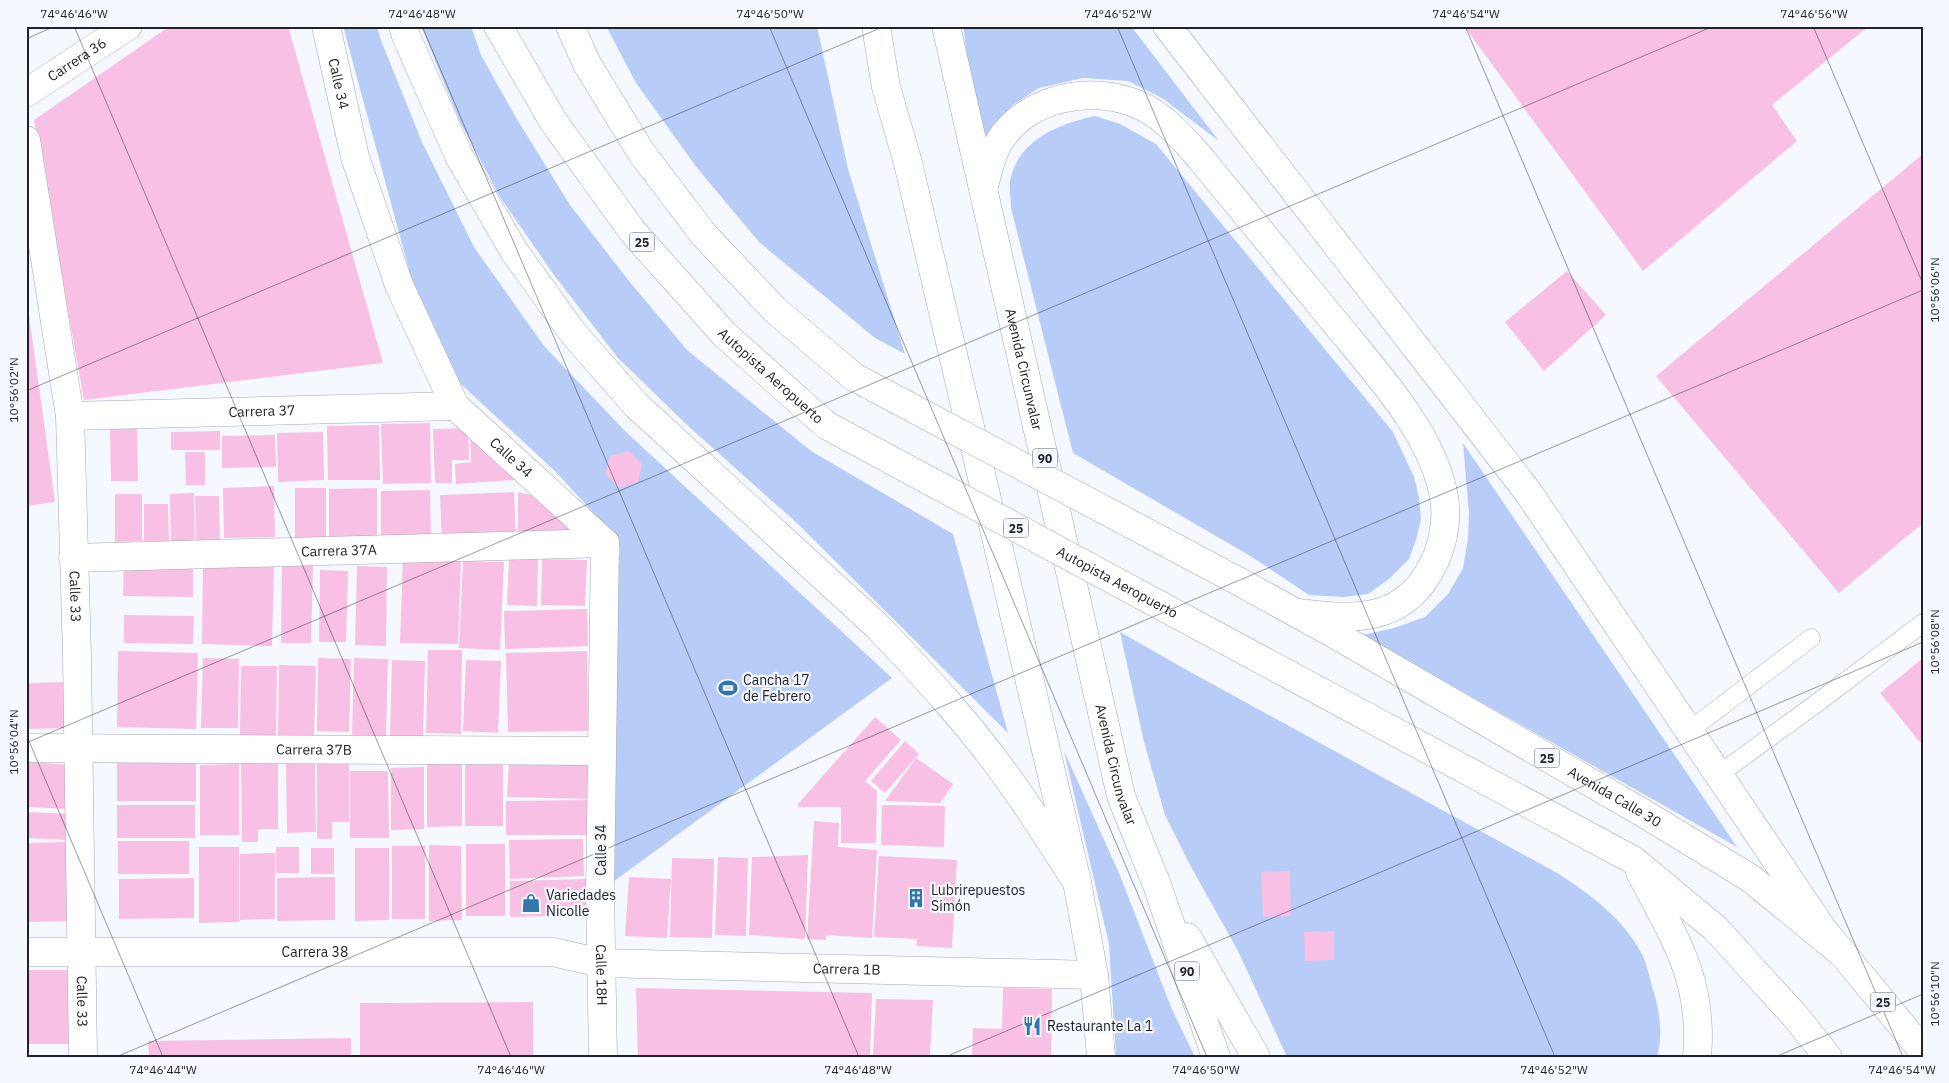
<svg xmlns="http://www.w3.org/2000/svg" width="1949" height="1083" font-family="'IBM Plex Sans',sans-serif">
<style>
.green{fill:#b7cdf8}
.building{fill:#f7c0e4}
.lines{fill:none;stroke-linecap:round;stroke-linejoin:round}
.service-casing{stroke:#a6a9b0;stroke-width:19}
.minor-casing{stroke:#a6a9b0;stroke-width:29}
.trunk-casing{stroke:#a6a9b0;stroke-width:29}
.service{stroke:#fff;stroke-width:18}
.minor{stroke:#fff;stroke-width:28}
.trunk{stroke:#fff;stroke-width:28}
.trunk-bridge-casing{stroke:#a6a9b0;stroke-width:29;stroke-linecap:butt}
.trunk-bridge{stroke:#fff;stroke-width:28}
.ticks{fill:none;stroke:#222326;stroke-width:1;stroke-opacity:0.45}
.labels{text-anchor:middle;dominant-baseline:central;stroke-width:4.5;stroke-linejoin:round;paint-order:stroke}
.shield{fill:#f5f8fe;stroke:#616367;stroke-width:1}
.shield-label{font-size:12px;font-weight:bold;fill:#222326}
.street-label{font-size:14px;fill:#222326;stroke:#f5f8fe}
.poi-label{font-size:14px;fill:#222326;stroke:#f5f8fe;text-anchor:start}
.neatline{fill:none;stroke:#222326;stroke-width:2}
.ticks-label{font-size:12px;text-anchor:middle;fill:#222326}
</style>
<rect width="100%" height="100%" fill="#f5f8fe"/>
<path class="green" d="M343 26H377L380 38 422 142 474 247 544 346 625 431 892 678 606 887 620 542 556 472 450 374 414 288Z
M421 26H471L481 55 515 116 570 205 629 281 687 350 811 451 953 534 1008 733 798 524 687 425 618 358 554 275 500 197 460 122Z
M606 26H817L848 169 905 354 875 338 759 242 697 168 636 83Z
M963 26H1131L1219 141 1162 98 1128 81 1083 78 1039 88 1013 105 994 127 981 160Z
M1095 116 1120 124 1156 144 1393 432 1414 477 1419 497 1421 519 1416 540 1409 559 1389 579 1368 594 1344 597 1309 595 1252 557 1073 453 1011 208C1011 198 1008 186 1011 177 1021 138 1060 124 1095 116Z
M1463 443 1737 847 1362 635 1394 628 1425 617 1448 594 1463 568 1468 539 1469 513Z
M1120 632 1185 669 1559 874C1592 896 1624 919 1643 956 1648 967 1650 981 1654 993 1660 1013 1663 1036 1657 1057H1287L1238 951 1190 865 1165 815 1144 742Z
M1064 751 1119 873 1171 1007 1195 1057H1116L1109 944Z"/>
<path class="building" d="M170 26H288L383 363 84 400 34 120Z
M1464 26H1869L1772 105 1797 141 1643 271Z
M1923 154V523L1839 593 1656 376Z
M1567 271 1606 315 1544 371 1505 322Z
M27 301 55 502 26 506V302Z
M430 423 431 483 383 484 381 424Z
M379 425 380 480H328L327 426Z
M137 426 138 481H111L110 427Z
M468 428 469 460H452V483H435L433 429Z
M220 431V450H171V432Z
M323 432 324 480 278 482 277 433Z
M470 432 529 479 456 484 455 464 471 462Z
M275 435 276 467 222 468V436Z
M629 451 642 464 638 482 619 488 605 474 610 456Z
M185 452H205V485H186Z
M274 486 275 537 224 538 223 488Z
M295 488H326V538L295 539Z
M377 488V541L329 542V489Z
M430 490 431 538 381 539V491Z
M514 492 516 540 442 543 440 495Z
M518 492 543 498 577 538 518 539Z
M194 493 195 549H171L170 494Z
M115 494H142V541L115 542Z
M195 496H219L220 542H196Z
M144 504H168L169 541H144Z
M403 558 461 560 458 644 400 643Z
M509 559H538L537 606 507 605Z
M542 559 587 560 585 606 541 605Z
M124 561 193 562V597L123 596Z
M463 561 504 562 500 650 459 648Z
M203 562 274 564 272 646 202 644Z
M282 565H313L311 643H281Z
M357 566 387 567 386 646 355 645Z
M320 570 348 571 346 642H319Z
M587 609 588 646 505 649 504 611Z
M124 615 194 616 193 644 124 643Z
M428 650H462L461 734 426 733Z
M118 651 198 653 196 729 117 727Z
M587 651 588 731 508 732 506 653Z
M203 658 239 659 238 728H201Z
M318 658 351 659 349 732 317 731Z
M354 658 388 659 386 736 352 735Z
M1923 658V746L1880 693Z
M392 660 425 661 423 738 390 737Z
M466 660 501 661 498 733 463 731Z
M279 665 316 666 314 737 278 736Z
M241 666H277L276 735H240Z
M67 682 69 728 26 729V683Z
M875 717 901 740 865 781 877 791 876 843H841V807H798V804Z
M905 741 919 754 885 793 871 781Z
M916 758 953 784 940 803 885 801Z
M427 759H462V826L427 827Z
M509 760 594 763 592 799 507 797Z
M26 762 71 765 69 809 26 807Z
M196 762V801H117V763Z
M278 762V829H258V842H242L241 763Z
M315 763 316 832 287 833 286 764Z
M239 764V835H200V765Z
M317 764H349V822H332V839H317Z
M465 764H503V826H465Z
M424 767V829L391 830V768Z
M350 771H388L389 838H350Z
M591 800V835H506V801Z
M117 805H195V838H117Z
M882 805 945 806 944 847 881 845Z
M26 812 71 814 69 840 26 838Z
M814 821 839 823 838 847 877 850 872 938 826 935V940L807 939Z
M583 839 584 876 510 879 509 840Z
M118 841H189V874H118Z
M70 842 71 921 26 922V843Z
M466 844H505V916H466Z
M429 845 461 846 462 920 429 921Z
M392 846H425V919H392Z
M199 847H239V922L199 923Z
M276 847H299V873H276Z
M311 848H334V874H311Z
M355 848H389V920L355 921Z
M275 853V919L240 920V854Z
M808 855 805 939 749 935 752 857Z
M879 856 957 860 952 948 916 946 917 939 874 937Z
M718 857 748 858 746 936 715 935Z
M672 858 714 859 712 938 670 937Z
M1290 871 1291 916 1263 917 1261 872Z
M335 877V920L277 921V878Z
M629 877 671 879 667 938 625 936Z
M194 878V918L119 919V879Z
M589 879 590 915 510 917V881Z
M1334 931V960L1305 961 1304 932Z
M26 970H73V1044H26Z
M636 988 872 993 870 1057H638Z
M1003 988 1052 989 1051 1057H972L973 1028 1002 1029Z
M876 999 933 1000 930 1057H873Z
M533 1002V1057H360V1003Z
M351 1038V1057H149L148 1041Z
M26 1055H72V1057H26Z"/>
<g class="lines">
<g class="service-casing">
<path id="service" d="M1690 730 1811 638
M1718 775 1817 703 1923 623"/>
</g>
<g class="minor-casing">
<g id="minor">
<path id="s1" d="M326 26 355 157 399 285 455 406 605 543 600 893 603 1057"/>
<path id="s2" d="M26 93 128 26"/>
<path id="s3" d="M26 140 70 416 77 655 83 1057"/>
<path id="s4" d="M70 416 455 406"/>
<path id="s5" d="M73 558 605 543"/>
<path id="s6" d="M26 748 601 751"/>
<path id="s7" d="M26 952H553L601 963 1094 975"/>
</g>
</g>
<g class="trunk-casing">
<g id="trunk">
<path d="M403 26 406 36 459 156 514 251 573 333 636 405 876 625C924 675 972 727 1012 784 1035 816 1055 849 1077 882"/>
<path id="s8" d="M498 26 553 121 633 232 724 334 826 425"/>
<path d="M570 26 587 64 641 152 704 235 775 310 854 377"/>
<path d="M876 26 886 87 908 163 1077 882 1094 975 1101 1057"/>
<path id="s9" d="M946 26 1121 796 1157 885 1216 1057"/>
<path d="M1167 26 1528 492 1824 931 1843 954"/>
<path d="M984 186C988 172 991 155 999 142 1027 97 1092 84 1139 105 1162 115 1180 135 1197 154 1241 207 1285 261 1329 315 1369 365 1430 428 1443 492 1449 519 1443 549 1429 572 1400 624 1349 619 1298 613"/>
<path id="s10" d="M1238 581 1336 635 1643 813 1750 878 1843 954 1923 1051"/>
<path d="M1206 630 1633 860 1716 929 1795 1016 1828 1057"/>
<path d="M1640 872C1674 937 1704 980 1697 1057"/>
<path d="M1187 937 1256 1057"/>
</g>
</g>
<use href="#service" class="service"/>
<use href="#minor" class="minor"/>
<use href="#trunk" class="trunk"/>
<g class="trunk-bridge-casing">
<g id="trunk-bridge">
<path d="M854 377 1238 581"/>
<path id="s11" d="M826 425 1206 630"/>
</g>
</g>
<use href="#trunk-bridge" class="trunk-bridge"/>
</g>
<path class="ticks" d="M74 26 511 1057M422 26 859 1057M769 26 1207 1057M1117 26 1555 1057M1465 26 1903 1057M1813 26 1923 284M26 39 55 26M26 391 885 26M26 734 163 1057M26 743 1714 26M116 1057 1923 290M945 1057 1923 642M1775 1057 1923 994"/>
<defs>
<g id="stadium-bare" transform="scale(1.5)"><path d="M0-5a6.5 5 0 1 0 0 10a6.5 5 0 1 0 0-10ZM-3.5-1.8h7v3.6h-7Z" fill="#3177ac" stroke="#f5f8fe" stroke-width="2.5" paint-order="stroke"/></g>
<g id="building-bare" transform="scale(1.5)"><path d="M-4-6H4V6H1V3H-1V6H-4ZM-2.5-4.3h1.7v1.8h-1.7ZM.8-4.3h1.7v1.8H.8ZM-2.5-1h1.7V.8h-1.7ZM.8-1h1.7V.8H.8Z" fill="#3177ac" stroke="#f5f8fe" stroke-width="2.5" paint-order="stroke"/></g>
<g id="shop-bare" transform="scale(1.5)"><path d="M-5-2.5h2.3a2.7 3.5 0 0 1 5.4 0H5L5.5 6h-11ZM-1.5-2.5h3a1.5 2.3 0 0 0-3 0Z" fill="#3177ac" stroke="#f5f8fe" stroke-width="2.5" paint-order="stroke"/></g>
<g id="restaurant-bare" transform="scale(1.5)"><path d="M-5-6h1v4h1v-4h1v4h1v-4h1v5L-1.5 .5V6h-2V.5L-5-1ZM5-6V6H3V1.5H1.5Q1.5-4 5-6Z" fill="#3177ac" stroke="#f5f8fe" stroke-width="2.5" paint-order="stroke"/></g>
</defs>
<g fill-rule="evenodd">
<use href="#stadium-bare" x="728" y="688"/>
<use href="#building-bare" x="916" y="898"/>
<use href="#shop-bare" x="531" y="903"/>
<use href="#restaurant-bare" x="1032" y="1026"/>
</g>
<g class="labels">
<g class="shield">
<rect x="629.5" y="232.5" width="25" height="19" rx="4"/>
<rect x="1032.5" y="448.5" width="25" height="19" rx="4"/>
<rect x="1003.5" y="518.5" width="25" height="19" rx="4"/>
<rect x="1534.5" y="748.5" width="25" height="19" rx="4"/>
<rect x="1174.5" y="961.5" width="25" height="19" rx="4"/>
<rect x="1870.5" y="992.5" width="25" height="19" rx="4"/>
</g>
<g class="shield-label">
<text x="642" y="242">25</text>
<text x="1045" y="458">90</text>
<text x="1016" y="528">25</text>
<text x="1547" y="758">25</text>
<text x="1187" y="971">90</text>
<text x="1883" y="1002">25</text>
</g>
<g class="street-label">
<text stroke="none"><textPath href="#s2" startOffset="61">Carrera 36</textPath></text>
<text stroke="none"><textPath href="#s1" startOffset="59">Calle 34</textPath></text>
<text stroke="none"><textPath href="#s9" startOffset="352">Avenida Circunvalar</textPath></text>
<text stroke="none"><textPath href="#s8" startOffset="446">Autopista Aeropuerto</textPath></text>
<text stroke="none"><textPath href="#s4" startOffset="192">Carrera 37</textPath></text>
<text stroke="none"><textPath href="#s1" startOffset="479">Calle 34</textPath></text>
<text stroke="none"><textPath href="#s5" startOffset="266">Carrera 37A</textPath></text>
<text stroke="none"><textPath href="#s11" startOffset="331">Autopista Aeropuerto</textPath></text>
<text stroke="none"><textPath href="#s3" startOffset="460">Calle 33</textPath></text>
<text stroke="none"><textPath href="#s6" startOffset="288">Carrera 37B</textPath></text>
<text stroke="none"><textPath href="#s9" startOffset="758">Avenida Circunvalar</textPath></text>
<text stroke="none"><textPath href="#s10" startOffset="434">Avenida Calle 30</textPath></text>
<text transform="translate(601 850) rotate(-90)">Calle 34</text>
<text stroke="none"><textPath href="#s7" startOffset="289">Carrera 38</textPath></text>
<text stroke="none"><textPath href="#s7" startOffset="822">Carrera 1B</textPath></text>
<text stroke="none"><textPath href="#s1" startOffset="1038">Calle 18H</textPath></text>
<text stroke="none"><textPath href="#s3" startOffset="865">Calle 33</textPath></text>
</g>
<g class="poi-label">
<text x="743" y="680">Cancha 17<tspan x="743" dy="16">de Febrero</tspan></text>
<text x="931" y="890">Lubrirepuestos<tspan x="931" dy="16">Simón</tspan></text>
<text x="546" y="895">Variedades<tspan x="546" dy="16">Nicolle</tspan></text>
<text x="1047" y="1026">Restaurante La 1</text>
</g>
</g>
<rect width="1949" height="1083" fill="none" stroke="#f5f8fe" stroke-width="55"/>
<rect x="28" y="28" width="1894" height="1028" class="neatline"/>
<g class="ticks-label">
<text x="74" y="18">74°46'46"W</text>
<text x="422" y="18">74°46'48"W</text>
<text x="770" y="18">74°46'50"W</text>
<text x="1118" y="18">74°46'52"W</text>
<text x="1466" y="18">74°46'54"W</text>
<text x="1814" y="18">74°46'56"W</text>
<text transform="translate(1935 290) rotate(-90)" y="4">10°56'06"N</text>
<text transform="translate(14 390) rotate(-90)" y="4">10°56'02"N</text>
<text transform="translate(1935 642) rotate(-90)" y="4">10°56'08"N</text>
<text transform="translate(14 742) rotate(-90)" y="4">10°56'04"N</text>
<text transform="translate(1935 994) rotate(-90)" y="4">10°56'10"N</text>
<text x="163" y="1074">74°46'44"W</text>
<text x="511" y="1074">74°46'46"W</text>
<text x="858" y="1074">74°46'48"W</text>
<text x="1206" y="1074">74°46'50"W</text>
<text x="1554" y="1074">74°46'52"W</text>
<text x="1902" y="1074">74°46'54"W</text>
</g>
</svg>
